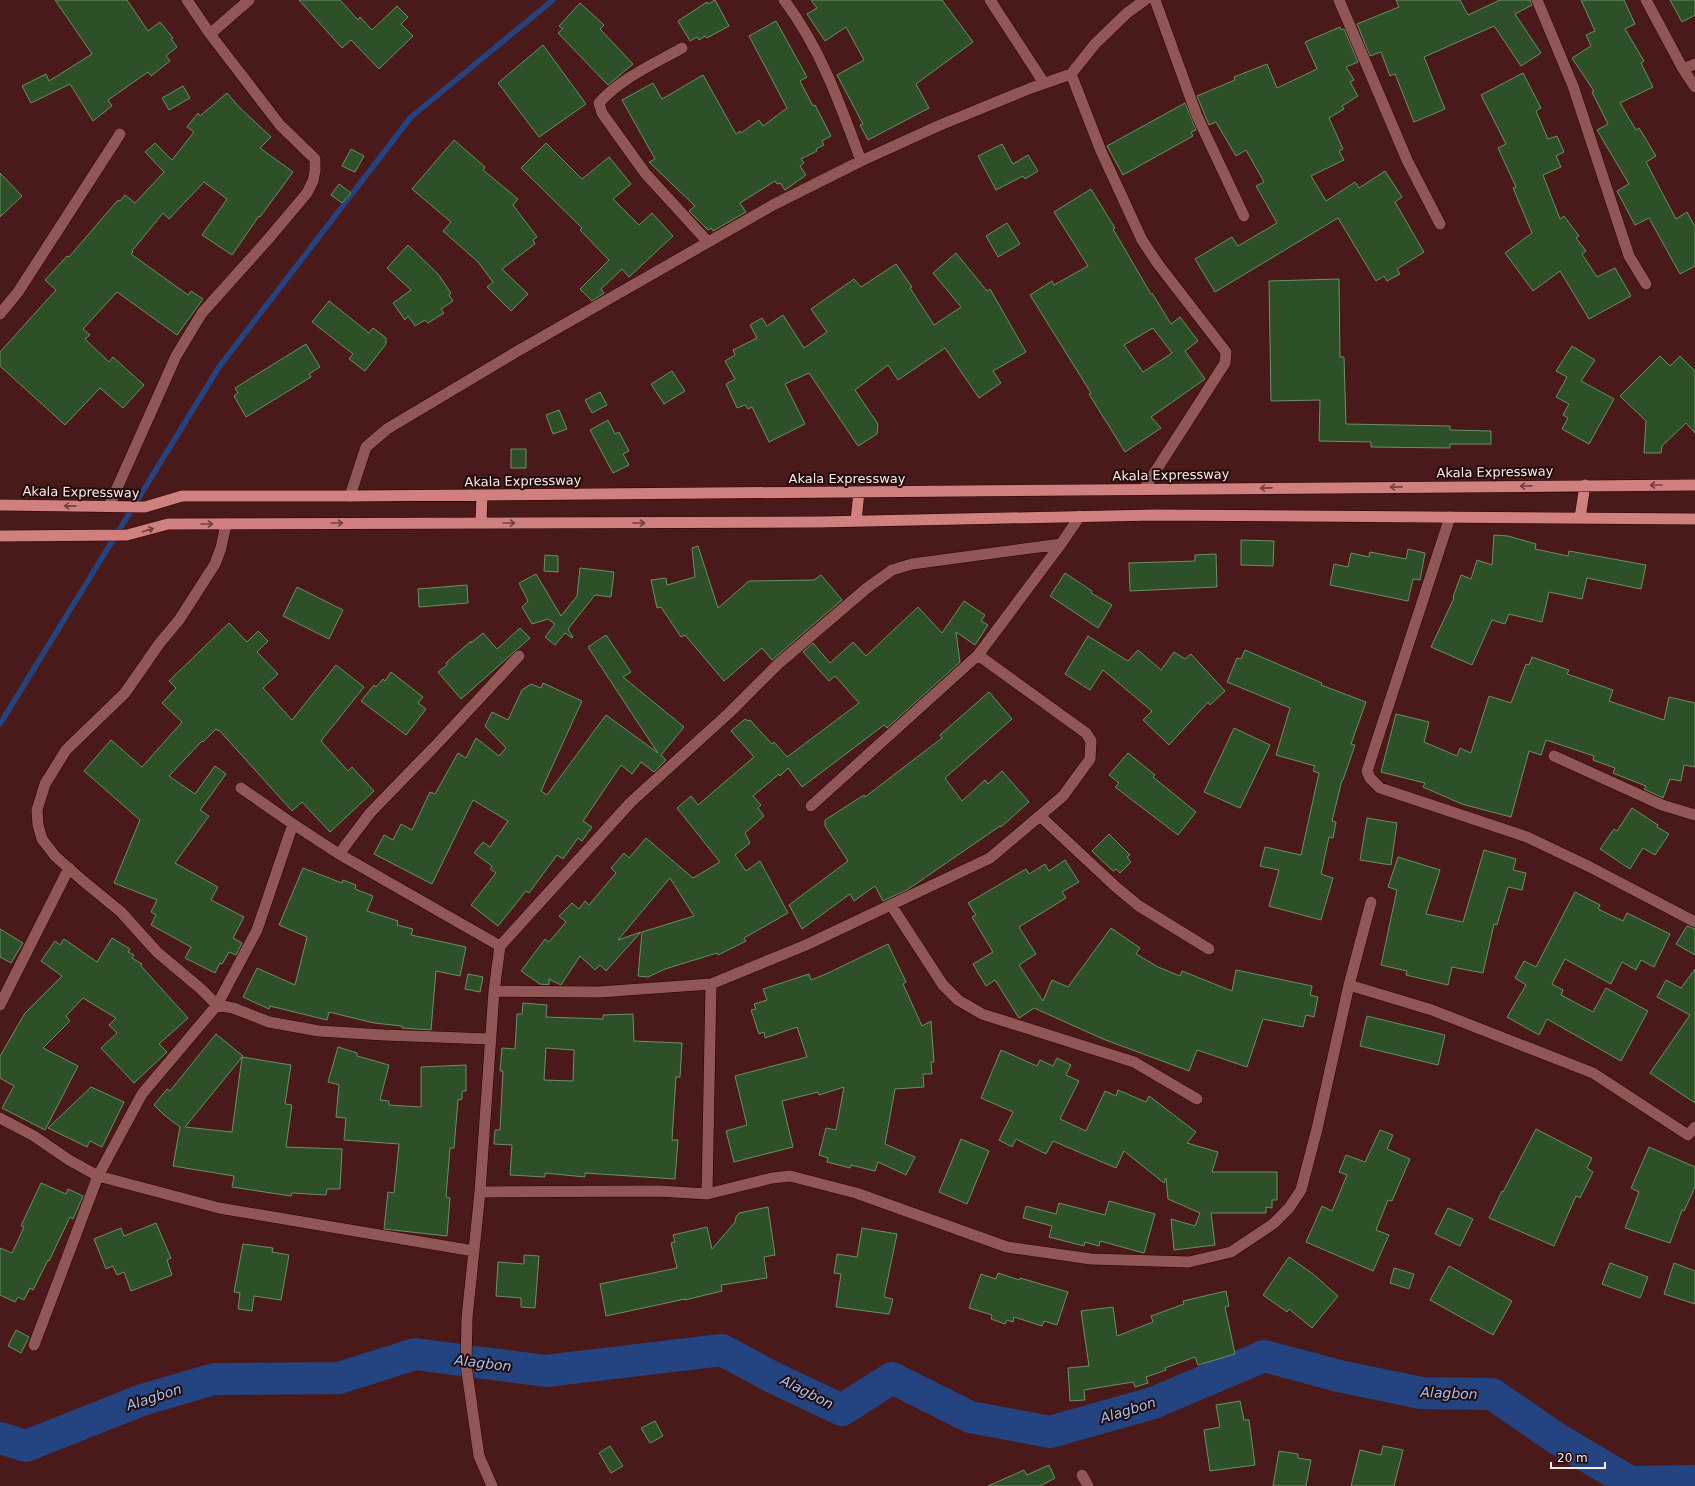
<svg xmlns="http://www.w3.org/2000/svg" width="1695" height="1486" font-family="'DejaVu Sans',sans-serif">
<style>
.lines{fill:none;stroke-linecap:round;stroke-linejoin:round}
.stream{stroke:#244481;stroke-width:5.5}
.river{stroke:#244481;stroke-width:32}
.building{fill:#2d5029;stroke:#6a9066;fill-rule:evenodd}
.minor-casing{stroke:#2d0004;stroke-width:12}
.primary-casing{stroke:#2d0004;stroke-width:12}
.minor{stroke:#905756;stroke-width:11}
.primary{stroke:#d0807e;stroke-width:11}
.oneway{stroke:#70403f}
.labels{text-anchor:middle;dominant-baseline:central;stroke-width:4;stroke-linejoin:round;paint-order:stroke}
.street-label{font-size:13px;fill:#fde9e7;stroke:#220c0c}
.water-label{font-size:14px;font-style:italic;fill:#a1bff5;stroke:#220c0c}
</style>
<rect width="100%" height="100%" fill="#4a191a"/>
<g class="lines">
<path class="stream" d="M0 724 219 367 411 117 553 0"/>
<path class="river" d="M0 1438 26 1446 142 1400 214 1379 339 1378 415 1354 546 1371 722 1350 772 1377 842 1410 892 1378 970 1417 1050 1432 1153 1403 1264 1356 1339 1376 1421 1393 1492 1394 1556 1438 1630 1482 1695 1481"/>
</g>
<path class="building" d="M55 0H127L148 31 160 22 173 38 171 39 177 47 166 56 170 61 151 76 148 72 108 100 112 106 93 121 70 84 31 103 22 86 46 74 49 81 92 54Z
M299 0H340L358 20 360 17 372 30 397 6 408 17 401 24 413 36 379 69 351 40 342 48Z
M715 0 729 26 707 38 705 36 699 40 697 37 690 41 678 21 707 2 708 4Z
M811 0H942L973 42 916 84 929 108 868 140 860 125 863 124 837 75 864 60 846 27 825 41 807 14 817 8Z
M1396 0H1460L1468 15 1500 0H1530L1532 5 1515 14 1541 53 1521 66 1494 26 1424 57 1445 109 1414 122 1395 74 1390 76 1381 52 1370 56 1357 24 1399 7Z
M1581 0H1624L1635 24 1625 29 1644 61 1641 63 1653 87 1620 103 1636 130 1639 128 1656 156 1646 162 1676 219 1687 212 1695 227V266L1680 274 1649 218 1635 225 1617 191 1629 184 1597 130 1608 124 1592 92 1594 91 1572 58 1591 46 1586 35 1595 31Z
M1670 0H1695V15L1682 22Z
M580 3 604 25 600 29 633 64 608 85 558 33 563 29 559 26Z
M776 21 807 77 800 81 813 106 815 105 831 136 822 141 824 145 816 149 817 151 801 159 804 163 800 166 806 175 785 190 780 183 777 184 775 181 740 203 746 212 713 231 711 228 708 230 689 211 695 206 649 162 655 159 622 100 653 83 662 99 703 75 736 134 740 131 741 133 759 120 763 126 787 108 749 36Z
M1340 27 1341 30 1344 29 1358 62 1346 67 1354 80 1350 82 1358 96 1342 106 1344 109 1329 118 1343 149 1339 151 1344 160 1311 176 1326 201 1355 182 1359 188 1385 171 1402 197 1395 202 1424 252 1397 269 1400 274 1387 281 1384 276 1376 281 1338 218 1215 292 1195 259 1232 237 1238 246 1277 223 1256 186 1264 182 1246 150 1236 156 1216 122 1209 125 1197 96 1235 80 1234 77 1267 64 1277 88 1317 69 1305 42Z
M543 45 586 104 539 137 498 83Z
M1523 73 1541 108 1536 111 1548 139 1557 136 1564 152 1556 156 1561 167 1543 175 1560 219 1564 216 1579 236 1576 238 1586 251 1582 254 1597 277 1615 268 1631 296 1589 319 1560 271 1533 291 1505 253 1532 233 1513 188 1516 187 1498 148 1506 144 1481 95Z
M183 86 190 98 169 110 162 98Z
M227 93 239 107 271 137 260 148 293 172 260 217 259 216 232 255 202 235 227 199 204 182 169 219 163 213 132 251 133 252 131 254 188 295 191 291 203 299 177 335 117 292 83 329 90 335 85 339 109 362 113 357 144 385 123 408 100 388 65 425 0 366V352L56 290 45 280 67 256 69 257 118 200 120 201 125 195 135 203 164 172 145 152 155 143 172 160 194 132 187 127 198 113 200 116Z
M1185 103 1196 130 1191 132 1193 136 1123 175 1107 146Z
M454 140 485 167 483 170 518 199 513 205 537 237 533 240 535 244 502 269 528 294 511 311 487 287 493 282 478 262 443 231 451 222 412 189Z
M546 143 582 179 609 157 631 184 613 199 639 225 652 213 673 236 629 277 622 269 601 289 604 293 592 301 580 289 609 260 580 230 582 228 521 168Z
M1002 144 1013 164 1028 155 1038 171 1025 179 1023 176 996 190 978 156Z
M351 149 364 156 355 172 342 166Z
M0 173 22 196 0 217Z
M339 184 351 193 342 203 331 195Z
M1091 189 1115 228 1113 229 1151 294 1152 293 1171 324 1180 317 1198 341 1185 351 1205 379 1151 417 1161 428 1125 452 1089 394 1091 393 1030 295 1052 281 1054 285 1088 266 1054 212ZM1153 328 1172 353 1143 372 1124 345Z
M1007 223 1020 244 998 257 986 236Z
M408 245 438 274 451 293 449 295 453 301 441 309 444 313 428 323 425 320 415 326 408 316 405 320 393 303 411 290 387 268Z
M956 253 987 291 990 289 1026 352 993 371 1001 383 979 398 945 348 898 380 888 365 855 390 878 424 877 434 858 446 809 373 785 384 805 424 769 442 752 407 748 409 745 405 737 408 726 384 735 379 725 361 735 355 733 350 757 338 750 325 762 318 767 326 783 315 804 348 827 332 811 309 854 279 861 287 896 264 912 287 910 288 934 325 961 307 933 273Z
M1339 279 1340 357H1344L1346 424 1450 426V430L1491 431V444H1450V448L1371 447V442L1319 441 1320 400 1271 401 1269 281Z
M329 301 369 333 373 328 386 338V344L365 371 349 359 353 354 312 322Z
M306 344 320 367 309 374 311 377 246 417 234 396 238 393 235 388Z
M1572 346 1595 360 1581 381 1614 399 1589 444 1562 429 1568 418 1563 415 1569 404 1556 397 1567 377 1556 371Z
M1660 356 1670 366 1680 356 1695 371V433L1686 423 1662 446 1661 453H1644L1646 421 1620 396Z
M672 371 685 391 664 404 651 384Z
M600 392 607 405 592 413 585 400Z
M559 410 567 429 553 434 546 415Z
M608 420 615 434 619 432 629 451 623 454 629 465 613 473 590 430Z
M511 449H526V468H511Z
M1494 535 1508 536 1536 544 1535 549 1568 556 1569 551 1646 565 1641 589 1587 578 1582 599 1549 592 1542 622 1509 614 1505 624 1492 620 1472 665 1431 647 1454 598 1453 597 1461 575 1471 579 1477 560 1492 565Z
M1241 540 1274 541 1273 566 1241 565Z
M698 546 718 608 749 581 814 580 821 575 842 600 772 660 762 648 724 681 685 635 681 637 661 607 657 608 651 580 666 578 667 585 695 577 692 548Z
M1408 549 1425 553 1420 580 1413 579 1408 601 1330 585 1334 564 1348 567 1351 553 1369 557 1370 552 1406 559Z
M1216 554 1217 587 1130 591 1129 563 1195 561V555Z
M545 555 558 556V572L544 571Z
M580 568 614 572 611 597 595 595 568 629 573 637 572 638 565 633 555 645 545 637 555 624 548 619 532 624 522 607 528 601 519 583 536 574 561 616 577 596Z
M1065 573 1092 591 1091 593 1112 605 1098 628 1050 596Z
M467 585 468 603 419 607 418 589Z
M297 587 343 610 329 639 283 616Z
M964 601 985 615 981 621 988 625 975 645 956 632 960 662 887 728 884 725 802 787 788 768 780 776 779 774 753 796 761 805 758 808 764 816 745 833 750 843 735 855 746 871 760 861 788 913 744 938 746 941 718 955 717 953 665 969 648 977 638 976 642 932 694 916 670 878 618 940 641 932 606 971 600 965 595 970 580 956 561 985 549 979V985L540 984 521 971 545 939 549 942 566 922 559 916 572 903 579 909 585 901 589 905 616 873 611 868 624 853 629 858 646 838 693 878 720 862 677 808 691 796 698 805 754 757 731 731 745 719 748 721 750 720 772 744 774 742 787 757 859 703 835 676 829 681 803 652 813 643 830 663 853 642 866 656 918 607 942 633Z
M229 623 247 642 258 631 268 641 257 652 278 674 263 688 292 720 336 665 364 687 321 741 348 771 352 767 374 791 330 832 302 802 292 811 219 730 218 731 216 729 203 742 202 741 169 776 195 794 215 766 226 774 200 810 209 816 175 863 218 887 211 900 244 917 233 938 242 943 236 955 229 952 222 964 220 963 215 973 185 958 191 947 151 925 156 915 151 912 157 900 114 883 140 820 84 771 111 740 142 767 182 722 162 703 176 688 169 681Z
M520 628 530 638 461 699 438 672 447 665 446 663 471 641V643L483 633 497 649Z
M606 635 631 672 623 677 684 727 661 755 666 760 654 772 641 762 632 774 621 765 583 821 592 827 582 841 578 838 563 859 557 855 529 893 526 891 498 926 471 905 496 873 490 869 492 866 474 853 483 842 490 847 508 821 473 800 432 884 374 854 384 835 393 840 401 824 412 830 430 792 435 794 458 753 466 758 476 738 499 756 506 748 485 726 492 712 508 720 522 690 531 684 541 688 543 683 582 701 541 791 547 795 606 715 658 753 588 647Z
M1088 636 1128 661 1138 650 1161 670 1174 652 1185 659 1191 654 1225 691 1210 705 1208 702 1169 745 1143 720 1152 711 1103 670 1090 690 1065 674Z
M1245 650 1322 683 1321 685 1366 702 1351 744 1355 745 1343 780H1342L1332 821 1336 822 1333 838 1329 837 1321 874 1333 878 1321 920 1269 906 1279 870 1260 866 1265 847 1301 855 1319 773 1313 771 1315 766 1276 755 1290 708 1227 682 1237 658 1241 659Z
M1532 657 1569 670 1567 674 1613 690 1609 701 1664 720 1669 697 1695 703V767L1684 765 1681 781 1670 779 1663 798 1644 789 1646 786 1613 773 1615 768 1593 760 1594 756 1546 740 1541 755 1529 751 1511 817 1462 804 1423 787 1425 783 1381 772 1396 714 1429 722 1424 742 1457 756 1460 748 1471 753 1489 696 1511 703 1526 664 1529 665Z
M391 672 423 697 418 703 426 709 406 735 361 701 374 685 376 687 383 679 385 681Z
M989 692 1012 719 945 778 962 801 985 780 988 784 1002 771 1029 802 1001 827 1000 826 907 890 883 901 875 886 854 901 850 894 802 929 789 905 848 861 825 826V820L864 795 865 797 942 738 940 735Z
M1234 728 1270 745 1240 808 1204 792Z
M1128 753 1155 775 1153 777 1196 812 1178 835 1115 787 1119 783 1109 775Z
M1632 808 1658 825 1657 827 1669 834 1655 855 1643 848 1630 869 1600 849 1614 829 1617 831Z
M1367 818 1397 823 1391 865 1360 860Z
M1109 834 1130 855 1127 857 1131 862 1120 873 1116 869 1113 871 1092 851Z
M1484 850 1516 859 1513 870 1526 873 1522 890 1508 887 1497 925 1494 924 1483 973 1452 967 1448 985 1406 975 1407 971 1381 965 1397 890 1388 887 1398 857 1440 870 1426 914 1463 922Z
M1065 860 1079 882 1062 892 1066 898 1019 927 1036 954 1019 965 1043 1001 1052 980 1068 987 1111 928 1140 948 1136 954 1158 967 1180 976 1182 971 1232 991 1236 970 1312 986 1310 995 1318 997 1314 1017 1306 1015 1303 1027 1263 1019 1247 1067 1197 1050 1189 1071 1103 1039 1034 1008 1019 1018 995 980 986 986 973 964 993 952 972 917 976 915 968 903 1026 869 1029 874 1045 864 1049 871Z
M303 868 342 883 343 880 356 885 355 889 373 896 367 911 398 921 397 925 413 929 411 935 466 947 460 976 436 971 431 1030 402 1028V1026L374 1023 329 1012 327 1020 270 1006 269 1009 243 997 257 968 295 985 307 937 279 925Z
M1575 892 1600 905 1598 909 1623 921 1627 913 1670 934 1654 967 1641 960 1636 970 1622 962 1611 984 1565 959 1552 984 1563 990 1561 995 1593 1012 1606 988 1648 1011 1621 1061 1547 1019 1539 1035 1507 1017 1526 985 1515 978 1524 961 1536 967Z
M1687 926 1695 929V955L1676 944Z
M0 929 23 943 11 963 0 957Z
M112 938 130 949 128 952 134 955 132 958 142 964 141 966 188 1018 159 1044 167 1052 134 1083 101 1048 117 1033 109 1025 116 1018 83 998 66 1016 70 1021 43 1048 78 1066 45 1130 2 1108 14 1086 0 1078V1056L25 1013 62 976 41 961 55 941 60 945 64 939 97 962Z
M888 944 906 982 903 984 922 1026 931 1021 934 1062H931L932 1074H923L924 1087 895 1089 885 1144 915 1157 906 1175 878 1162 875 1171 851 1165 850 1168 827 1162 828 1158 819 1155 826 1128 836 1130 844 1087 819 1095 818 1092 782 1101 793 1147 734 1162 726 1131 747 1125 735 1076 807 1057 797 1027 765 1038 764 1032 759 1034 751 1010 756 1009 754 1004 767 1000 763 989 809 974 811 980 826 974Z
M1695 969V1103L1650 1073 1690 1015 1657 997 1666 980 1681 988Z
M468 974 483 977 480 992 465 989Z
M523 1003 547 1005 546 1017 603 1019V1015L633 1014 634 1041 682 1043 680 1077H676L672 1140H678L675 1179 585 1173V1177L545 1173V1177L510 1175 512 1145 494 1144 495 1130H500L503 1071H500L502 1048 515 1049 517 1014H522ZM546 1048 574 1050 573 1081 544 1080Z
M1367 1016 1445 1035 1438 1065 1360 1046Z
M216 1034 243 1056 185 1127 232 1132 242 1057 291 1065 285 1104 292 1105 286 1147 342 1149 340 1189H327L326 1195 292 1193 291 1196 232 1187 234 1176 173 1166 180 1127 164 1115 154 1105 167 1089 170 1091Z
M338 1047 357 1053V1056L389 1065 380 1100 389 1101V1105L421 1107V1067L466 1065V1091H462V1099L458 1100 454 1148H450L446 1197 450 1198 447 1236 384 1229 388 1192 394 1193 399 1144 344 1140 346 1118 336 1117 339 1085 328 1082Z
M1001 1050 1037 1066 1040 1060 1053 1066 1057 1058 1071 1065 1066 1075 1079 1081 1060 1119 1086 1131 1105 1091 1116 1096 1118 1090 1146 1102 1149 1096 1196 1132 1187 1143 1218 1152 1212 1172H1277V1200H1272V1208L1266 1207V1213H1211L1215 1245 1174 1250 1171 1219 1195 1226 1200 1213 1168 1199 1166 1178 1164 1183 1124 1151 1116 1168 1053 1141 1046 1154 1016 1139 1012 1147 999 1140 1013 1112 981 1098Z
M91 1087 124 1102 102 1147 90 1141 87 1147 48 1128Z
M1536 1129 1592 1158 1587 1168 1593 1172 1580 1198 1576 1196 1554 1246 1489 1218 1502 1191 1503 1192Z
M1380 1130 1393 1135 1387 1149 1410 1159 1392 1201 1388 1200 1376 1230 1389 1235 1373 1271 1306 1242 1322 1206 1332 1211 1347 1175 1339 1172 1346 1155 1365 1162Z
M961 1139 989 1151 967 1204 939 1192Z
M1649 1147 1695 1167V1187L1684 1211 1682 1210 1670 1243 1625 1228 1639 1192 1631 1188Z
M41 1183 66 1194 68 1189 83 1196 73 1219 70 1217 49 1261 48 1260 33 1290 30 1288 24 1300 18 1297 15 1302 0 1295V1248L12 1253 24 1227 21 1226Z
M1109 1201 1155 1214 1144 1253 1100 1241 1099 1246 1085 1242 1084 1246 1049 1237 1052 1226 1023 1218 1026 1206 1056 1214 1059 1203 1105 1215Z
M768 1207 775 1255 764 1257 767 1278 721 1285 722 1291 685 1300V1299L606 1316 600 1284 677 1268 671 1243 675 1242 673 1235 707 1227 712 1249 735 1222 736 1217 739 1213Z
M1448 1208 1473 1219 1460 1246 1435 1234Z
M156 1223 171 1258 167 1260 172 1275 131 1291 124 1272 117 1275 113 1266 106 1269 94 1239 121 1228 124 1236Z
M862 1228 897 1234 884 1297 893 1299 889 1314 836 1307 841 1274 834 1273 837 1254 857 1257Z
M243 1244 273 1248 272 1252 289 1255 281 1300 254 1296 252 1311 238 1309 240 1293 234 1292Z
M524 1255 539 1256 535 1308 521 1307V1298L496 1296 498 1262 524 1264Z
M1289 1257 1313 1274 1338 1296 1312 1328 1289 1309 1287 1312 1263 1295Z
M1610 1263 1648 1277 1640 1298 1602 1284Z
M1674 1263 1695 1271V1304L1664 1294Z
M1449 1266 1512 1301 1493 1335 1430 1300Z
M1394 1268 1414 1274 1409 1289 1390 1283Z
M998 1273 1019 1280 1020 1278 1068 1292 1057 1325 1044 1321 1042 1326 1014 1317 1013 1322 1007 1320 1005 1324 991 1319 992 1315 969 1308 981 1274 996 1279Z
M1226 1291 1229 1306 1225 1307 1235 1354 1198 1365 1195 1357 1165 1368 1166 1370 1146 1377 1148 1383 1135 1387 1133 1382 1084 1390 1085 1400 1070 1401 1068 1368 1089 1366 1081 1311 1113 1307 1117 1336 1153 1322 1151 1316 1184 1304 1183 1301Z
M16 1330 29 1337 21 1353 8 1346Z
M1240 1401 1244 1420H1249L1255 1465 1210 1471 1204 1430 1220 1427 1216 1405Z
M655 1421 663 1436 650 1443 641 1428Z
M610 1446 623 1466 611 1473 599 1453Z
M1383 1446 1403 1450 1394 1486H1351L1360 1450 1381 1455Z
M1279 1451 1298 1454V1458L1311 1460 1306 1486H1273Z
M1049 1465 1055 1478 1040 1486H988L1024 1470 1027 1475Z"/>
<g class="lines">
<g class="minor-casing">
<path id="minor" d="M784 0C821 49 840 104 861 161
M990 0 1044 83
M1155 0 1197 116 1244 216
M1339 0 1407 160 1440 224
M1537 0 1573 86 1629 256 1646 284
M1646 0 1683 69 1695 87
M210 34 249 0
M682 48C654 64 621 78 599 103L602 113 645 173 708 242
M1683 69 1695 64
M1071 74 1101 151 1142 240 1158 264 1226 352 1225 363 1144 489
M0 314 18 292 120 134
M350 496 366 447 387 429 516 352 773 205 861 161 938 126 1031 88 1071 74 1095 44 1127 13 1145 0
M109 506 176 356 202 313 270 237 307 193 313 181 315 171V159L280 125 210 34 187 0
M1450 517 1367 771 1370 778 1380 788 1527 837 1590 867 1695 922
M226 524 221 548 215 564 179 620 159 644 125 693 66 750 45 784 37 810 38 825 42 839 55 856 82 880 121 912 157 952 201 989 217 1005 233 1008 269 1022 319 1031 384 1035 490 1039
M1554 756 1662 805 1695 815
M241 788 293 824 339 854 500 946
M811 806 978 655 1061 544 1080 516
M1040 816 1116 887 1139 906 1209 949
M339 854 370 813 437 744 519 656
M891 905 943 985 958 1000 982 1014 1134 1062 1197 1099
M1349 985 1432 1010 1593 1073 1688 1135 1695 1127
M494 991 599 992 711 984 806 945 990 858 1063 796 1090 759 1091 741 1086 733 978 655
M0 1005 69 868
M0 1118 34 1136 69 1160 98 1176 219 1208 474 1251
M480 1192 659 1191 707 1194 772 1178 790 1176 856 1193 1007 1247 1091 1259 1189 1262 1231 1252 1273 1224 1289 1208 1301 1190 1317 1129 1349 985 1371 902
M707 1194 711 984
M34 1345 98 1176 142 1094 217 1005 257 930 293 824
M1082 1475 1088 1486
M492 1486 479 1456 466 1365 467 1318 480 1192 494 991 500 946 631 802 729 713 778 664 867 588 892 570 912 564 1061 544"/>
</g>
<g class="primary-casing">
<path id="primary" d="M0 505 145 507 182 496H350L1695 485
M1580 518 1585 485
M856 521 859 492
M481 523 482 495
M0 536 127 535 168 524 820 522 1154 515 1695 519"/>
</g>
<use href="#minor" class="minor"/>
<use href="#primary" class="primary"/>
</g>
<defs><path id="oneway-shaft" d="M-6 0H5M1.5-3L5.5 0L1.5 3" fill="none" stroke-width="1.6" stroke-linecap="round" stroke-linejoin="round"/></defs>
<g class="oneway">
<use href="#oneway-shaft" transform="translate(1656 485) rotate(-180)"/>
<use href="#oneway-shaft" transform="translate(1526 486) rotate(179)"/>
<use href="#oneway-shaft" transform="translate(1396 487) rotate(179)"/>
<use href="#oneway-shaft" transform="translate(1266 488) rotate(179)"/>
<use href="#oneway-shaft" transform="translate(70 506) rotate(-179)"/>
<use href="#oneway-shaft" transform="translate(337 523)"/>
<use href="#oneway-shaft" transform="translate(509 523)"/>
<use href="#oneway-shaft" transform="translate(639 523)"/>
<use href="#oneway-shaft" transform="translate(207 524)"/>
<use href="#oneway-shaft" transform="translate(148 530) rotate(-16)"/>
</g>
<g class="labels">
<g class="street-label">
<text transform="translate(1495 472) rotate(-1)">Akala Expressway</text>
<text transform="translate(1171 475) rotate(-1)">Akala Expressway</text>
<text x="847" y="478">Akala Expressway</text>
<text transform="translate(523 481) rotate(-1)">Akala Expressway</text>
<text transform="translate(81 492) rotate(1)">Akala Expressway</text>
</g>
<g class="water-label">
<text transform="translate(483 1363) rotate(7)">Alagbon</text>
<text transform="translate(807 1392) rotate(27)">Alagbon</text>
<text transform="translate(1449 1393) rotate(2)">Alagbon</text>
<text transform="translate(154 1397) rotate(-18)">Alagbon</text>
<text transform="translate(1128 1410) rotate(-17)">Alagbon</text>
</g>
</g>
<path d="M1551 1462v6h54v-6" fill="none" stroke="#fde9e7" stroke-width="2"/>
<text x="1557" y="1462" font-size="12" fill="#fde9e7" stroke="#220c0c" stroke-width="3" paint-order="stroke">20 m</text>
</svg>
